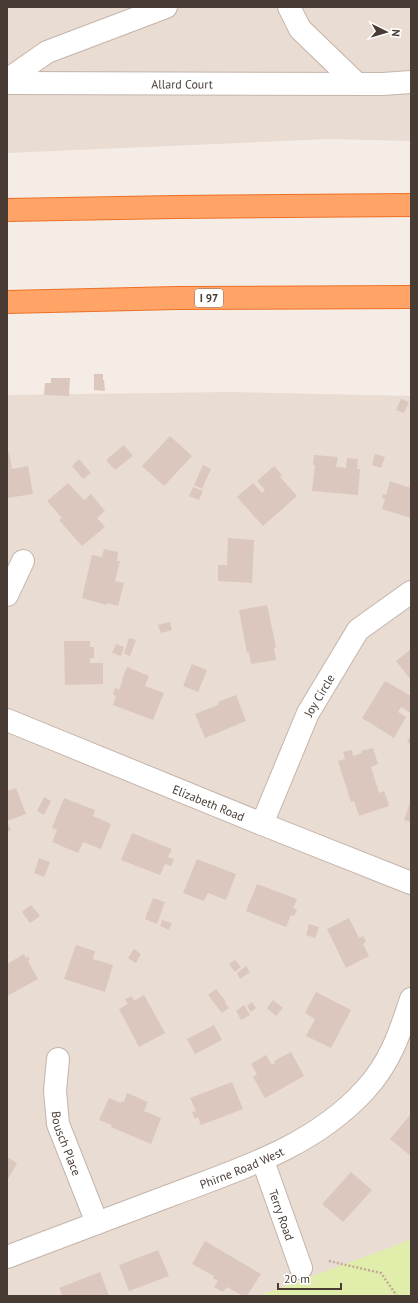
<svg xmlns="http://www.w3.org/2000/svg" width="418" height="1303" font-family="'PT Sans',sans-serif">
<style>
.residential{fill:#e9dcd3}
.green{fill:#e1edaa}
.building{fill:#dbc7bd}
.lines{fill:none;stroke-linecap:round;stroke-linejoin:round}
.minor-casing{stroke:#c4b4aa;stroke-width:24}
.highway-casing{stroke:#ee7026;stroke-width:24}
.path{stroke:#c5a897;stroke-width:2.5;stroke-dasharray:2 2;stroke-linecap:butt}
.minor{stroke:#fff;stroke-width:22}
.highway{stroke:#ffa466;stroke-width:22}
.labels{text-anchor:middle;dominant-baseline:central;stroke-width:3.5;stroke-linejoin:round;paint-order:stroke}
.shield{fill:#fff;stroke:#7f7671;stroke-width:1}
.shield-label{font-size:11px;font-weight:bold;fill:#483b34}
.street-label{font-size:12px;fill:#483b34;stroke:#fff}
</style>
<rect width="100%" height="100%" fill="#f5ece5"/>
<path class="residential" d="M7 7H411V141L328 139 7 153Z
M231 392 411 396V1239L287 1296H7V395Z"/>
<path class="green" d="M411 1239V1296H259L402 1243Z"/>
<path class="building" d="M94 374H103V380H104L105 391 94 390Z
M51 378H70L69 396 44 395 45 383H51Z
M401 399 409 402 404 413 396 410Z
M170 436 192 456 164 486 142 466Z
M124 445 133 456 115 470 106 460Z
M7 452H9L12 469 28 466 33 494 7 498Z
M375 454 385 457 381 468 372 465Z
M314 455 338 457 336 467H340L346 468 347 458 358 459 357 469H360L358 495 312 491 315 465H313Z
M79 459 91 473 83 479 72 466Z
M203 465 211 469 202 489 194 485Z
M274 466 282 475 280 477 297 496 263 526 237 497 253 483 262 493 265 490 257 481Z
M390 481 411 488V518L382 509 385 499 382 498 383 494 386 495Z
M68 483 84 500 91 494 105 511 97 518 105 527 82 546 59 520 62 518 47 501Z
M193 487 203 491 199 500 189 496Z
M228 538 254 540 252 583 218 581V565H227Z
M104 549 118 552 117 561H120L115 581 124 583 118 606 107 603 106 605 82 598 92 555 102 557Z
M267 605 276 647 274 648 276 660 251 664 249 652 247 653 239 610Z
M170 622 172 630 161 633 158 625Z
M129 638 136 640 130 656 124 654Z
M64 641H90V647H94V658H90V663H103V684L65 685Z
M116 644 124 647 121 656 112 653Z
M411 649V680L396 661Z
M192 664 207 670 198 692 183 686Z
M127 667 149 676 145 686 164 693 153 720 113 705 116 696 113 694 115 688 119 690 123 679H122Z
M385 681 411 696V713L401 707 398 712 406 717 394 738 362 718Z
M236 695 246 721 205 738 195 714 218 705V702Z
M411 735V744L407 742Z
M373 748 378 764 371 767 379 793 384 791 389 806 359 816 354 801 351 802 338 761 345 759 343 752 352 750 353 756 362 753 361 751Z
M16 788 26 814 7 821 11 830 7 832V791Z
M44 797 51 801 44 815 37 811Z
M64 798 95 810 93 816 111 824 101 849 83 842 78 853 52 842 57 830 52 828Z
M411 800V822L404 820Z
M132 833 172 849 168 857 174 859 171 866 165 864 160 875 121 860Z
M39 858 50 862 44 877 34 873Z
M197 859 236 874 226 900 208 893 204 901 183 893Z
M257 884 297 899 293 908 297 910 294 916 291 915 286 927 246 911Z
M153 898 165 902 157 924 145 919Z
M31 905 40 916 30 923 22 912Z
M349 918 359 938 363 936 366 941 363 944 369 956 346 968 327 929Z
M162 920 172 923 169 930 160 926Z
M309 924 319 927 315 938 306 935Z
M76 945 95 951 93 959 113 965 105 992 64 979Z
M134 949 141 954 136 963 128 958Z
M24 954 26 958 28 956 30 959 28 961 38 979 7 996V964Z
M235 960 241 967 235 972 229 964Z
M246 966 250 972 240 979 237 973Z
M216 989 226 1002 225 1003 229 1008 222 1013 208 995Z
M316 992 351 1010 331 1048 306 1036 315 1019 305 1013Z
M144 995 165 1033 139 1047 119 1009 128 1004 125 999 132 996 134 1001Z
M273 1000 283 1008 276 1016 267 1008Z
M252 1002 256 1008 251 1012 247 1006Z
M244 1005 250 1015 241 1020 236 1011Z
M214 1025 222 1040 195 1054 187 1039Z
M291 1052 304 1076 265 1098 253 1077 257 1074 251 1064 266 1055 272 1065 275 1063 274 1061Z
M232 1082 243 1109 201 1125 198 1117 195 1119 192 1112 196 1111 190 1098Z
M127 1093 148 1102 144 1111 161 1118 151 1144 111 1127 112 1125 99 1120 109 1098 121 1103 122 1101 124 1102Z
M411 1114V1156L390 1139Z
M7 1157 17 1163 7 1181Z
M351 1172 372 1190 343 1222 322 1204Z
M205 1241 261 1274 247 1296H243L227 1287 223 1292 214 1287 218 1281 213 1278 214 1276 192 1264Z
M158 1250 169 1276 129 1291 119 1265Z
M100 1272 109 1296H63L59 1288Z"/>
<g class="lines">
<g class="minor-casing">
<g id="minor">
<path d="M289 7 300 29 357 84"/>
<path d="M7 80 47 52 166 7"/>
<path id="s1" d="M7 83 383 84 411 82"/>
<path d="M7 595 23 561"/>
<path id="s2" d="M7 720 262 824 411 883"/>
<path id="s3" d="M262 824 308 713 358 630 411 592"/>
<path id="s4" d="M58 1059 55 1091 58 1124 97 1223"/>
<path id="s5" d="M263 1161 301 1268"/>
<path id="s6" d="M7 1257C63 1236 118 1215 174 1194 243 1168 314 1146 365 1090 390 1063 400 1033 411 999"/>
</g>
</g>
<g class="highway-casing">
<path id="highway" d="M7 210 175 207 411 205
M7 302 177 298 411 297"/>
</g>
<path class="path" d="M329 1261 381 1273 397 1296"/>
<use href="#minor" class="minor"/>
<use href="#highway" class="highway"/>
</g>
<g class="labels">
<rect class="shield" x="195" y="289" width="28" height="18" rx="3"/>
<g class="shield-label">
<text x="209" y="298">I 97</text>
</g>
<g class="street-label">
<text stroke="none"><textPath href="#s1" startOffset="175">Allard Court</textPath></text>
<text stroke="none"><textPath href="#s3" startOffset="141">Joy Circle</textPath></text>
<text stroke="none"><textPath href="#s2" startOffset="218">Elizabeth Road</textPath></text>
<text stroke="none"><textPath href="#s4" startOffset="86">Bousch Place</textPath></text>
<text stroke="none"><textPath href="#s6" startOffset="251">Phirne Road West</textPath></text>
<text stroke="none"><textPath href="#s5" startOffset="57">Terry Road</textPath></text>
</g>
</g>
<rect width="418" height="1303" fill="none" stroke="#483b34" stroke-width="16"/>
<g transform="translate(386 32) rotate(95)" stroke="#ffffff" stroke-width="3" paint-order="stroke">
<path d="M0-3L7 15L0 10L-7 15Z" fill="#483b34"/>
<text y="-6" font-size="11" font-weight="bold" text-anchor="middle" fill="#483b34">N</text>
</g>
<path d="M278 1283v6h63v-6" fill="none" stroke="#483b34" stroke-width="2"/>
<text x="284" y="1283" font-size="12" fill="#483b34" stroke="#ffffff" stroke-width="3" paint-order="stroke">20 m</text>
</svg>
